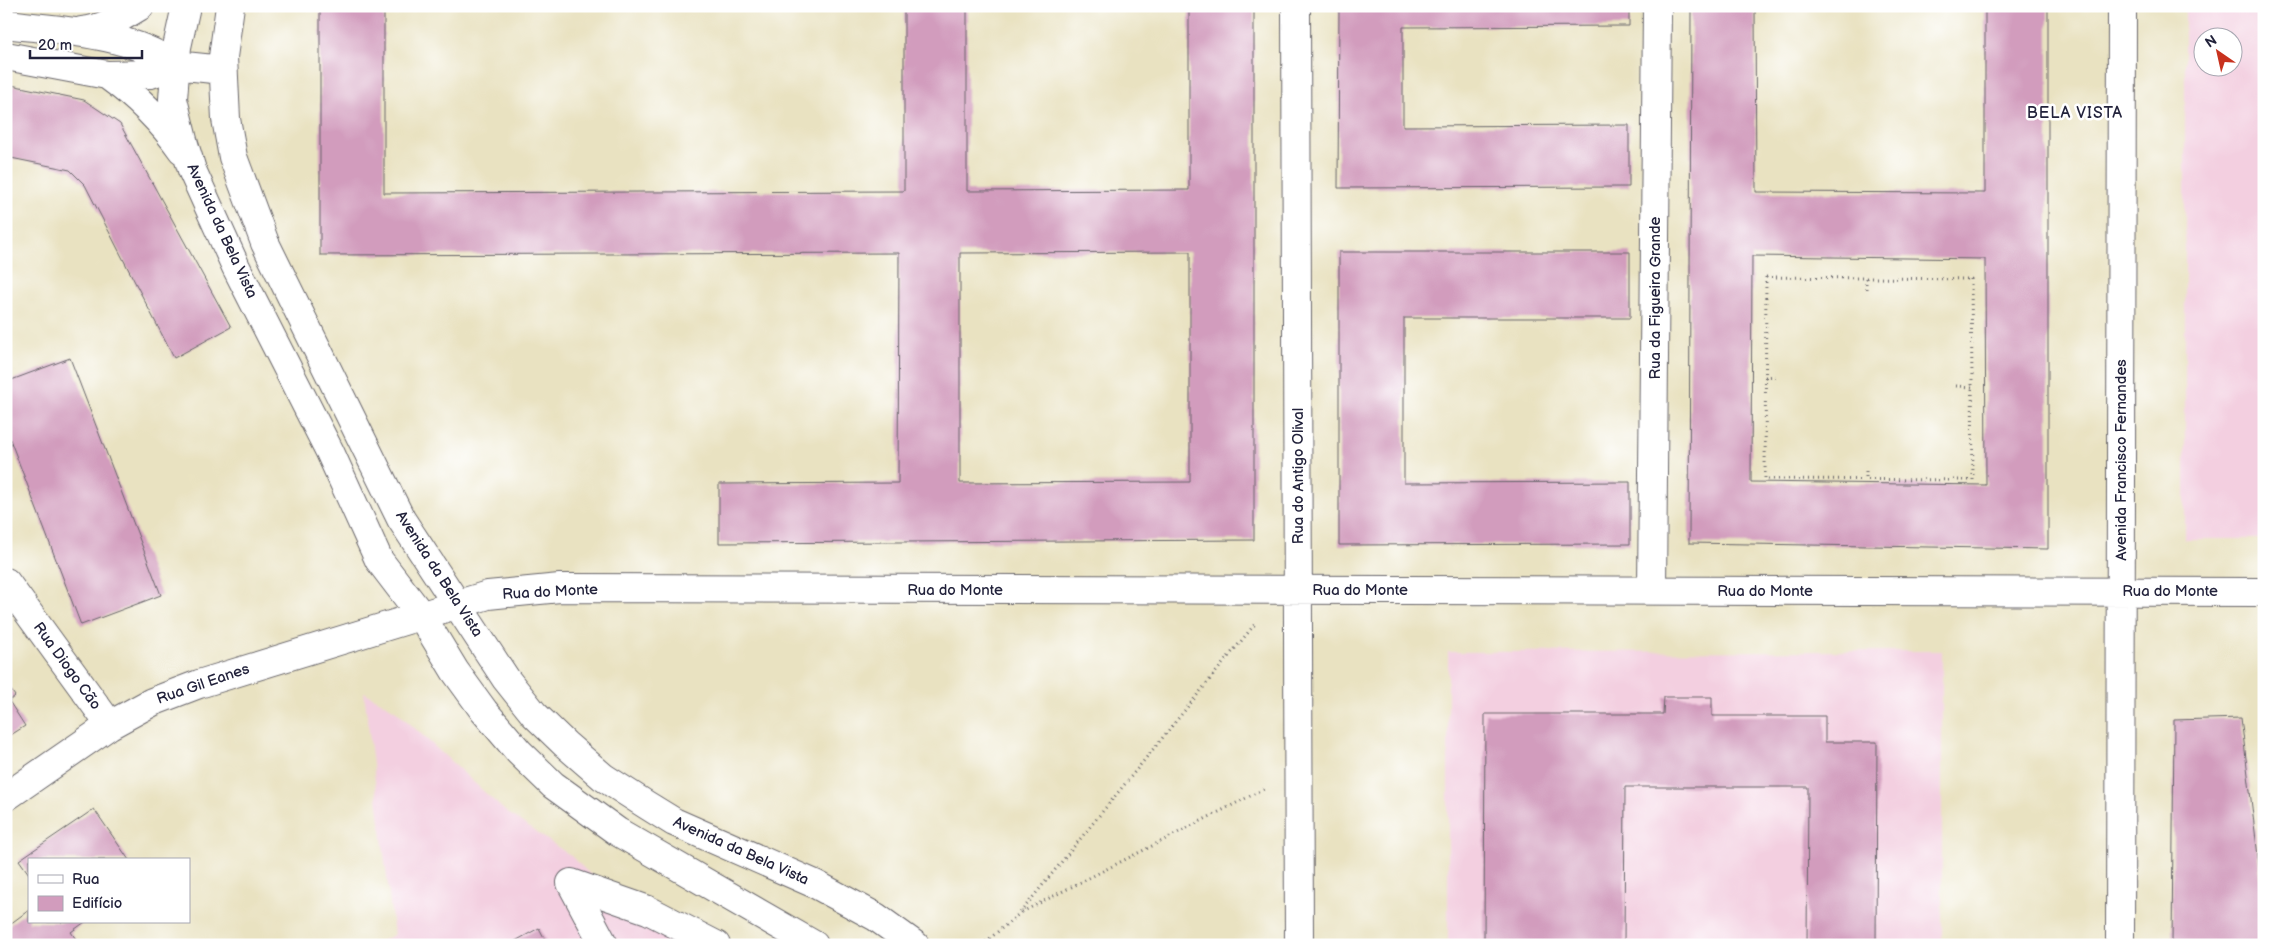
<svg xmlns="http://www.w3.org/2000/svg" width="2270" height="951" font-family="'Balsamiq Sans',sans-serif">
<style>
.built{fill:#f3cfe0;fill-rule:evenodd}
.building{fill:#d29cbd;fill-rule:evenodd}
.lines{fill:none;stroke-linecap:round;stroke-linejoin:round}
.minor-casing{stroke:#68656a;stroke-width:30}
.path{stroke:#68656a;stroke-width:3;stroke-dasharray:1 4;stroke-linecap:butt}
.minor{stroke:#fff;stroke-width:28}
.labels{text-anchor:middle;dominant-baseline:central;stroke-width:5;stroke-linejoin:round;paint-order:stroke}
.street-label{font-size:15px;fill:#22223b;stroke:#fff}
.neighbourhood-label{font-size:16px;letter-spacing:1px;fill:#22223b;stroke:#fff}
</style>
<rect width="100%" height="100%" fill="#fff"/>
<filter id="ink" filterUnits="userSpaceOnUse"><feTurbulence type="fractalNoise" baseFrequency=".02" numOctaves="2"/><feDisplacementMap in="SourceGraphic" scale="10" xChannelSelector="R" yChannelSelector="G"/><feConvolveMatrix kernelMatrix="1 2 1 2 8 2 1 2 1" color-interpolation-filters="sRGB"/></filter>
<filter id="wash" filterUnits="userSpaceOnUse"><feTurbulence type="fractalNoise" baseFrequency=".0096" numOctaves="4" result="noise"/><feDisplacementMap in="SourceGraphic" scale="20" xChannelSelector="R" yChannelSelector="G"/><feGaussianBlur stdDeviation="1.12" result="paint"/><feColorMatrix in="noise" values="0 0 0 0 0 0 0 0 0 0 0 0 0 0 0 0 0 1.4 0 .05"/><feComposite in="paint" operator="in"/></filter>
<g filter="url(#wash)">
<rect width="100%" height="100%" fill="#e9e2c1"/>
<path class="built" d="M2185 6H2264V539H2185ZM2202 38H2232V68H2202Z
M1942 651V945H1448V652Z
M364 692 395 710 505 811 571 856 623 906 704 945H373L394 935Z"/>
<g id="blocks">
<path class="building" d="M320 6H384V193L904 191V6H967V191L1189 190V6H1254V540L719 543V484L898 483 899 253 320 255ZM1190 252V482L960 483V253Z
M1339 6H1629V26L1403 27V126L1629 125V187L1338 188Z
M1691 6H1755L1756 192 1985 193V6H2048V549L1689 543ZM1752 256 1985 259 1986 485 1751 482Z
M6 84 84 100 120 124 231 327 174 358 85 185 70 170 6 157Z
M1339 252H1630V318H1404V483L1630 482V544L1339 545Z
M70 358 161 595 81 625 6 429V382Z
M6 683 15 696 9 701 25 726 6 738Z
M1664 697H1712V716H1825V742H1877L1876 945H1807L1808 787H1625L1624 945H1484L1485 714H1663Z
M2241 718 2264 905V945H2172L2174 720Z
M94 809 129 860H29V874L19 860Z
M29 910V922H85L71 932 80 945H6V927Z
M539 928 548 945H508Z"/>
</g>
</g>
<g filter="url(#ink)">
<use href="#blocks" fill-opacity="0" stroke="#68656a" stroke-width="1"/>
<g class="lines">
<g class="minor-casing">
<path id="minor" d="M186 6 177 47 173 99 184 144 192 170 236 267 330 452 379 560 421 615 455 671 484 711 519 752 553 785 618 832 814 945
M230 6 223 57 226 119 233 157 265 243 401 519 506 679 534 714 565 744 603 777 645 804 674 822 815 884 876 917 915 945
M1296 6 1299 945
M6 24C63 31 126 32 175 65
M82 31C103 29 122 17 140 6
M6 56 107 75 151 74 175 65 223 70
M107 75C136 96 161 120 182 150
M6 582 110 725
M1652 590 1657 6
M6 797 110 725 152 702 199 684 488 595 560 588 2264 592
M571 883 648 910 716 945
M571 883 604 945
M2120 945 2122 6"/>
</g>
<path class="path" d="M1766 277 1971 279 1973 480 1765 479Z
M1866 278V292
M1765 377 1777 376
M1956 386 1972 387
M1866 471V480
M1022 912 1264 789
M982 945 1020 913 1255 624"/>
<use href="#minor" class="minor"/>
</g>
</g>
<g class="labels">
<g class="street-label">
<text transform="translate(222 231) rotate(65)">Avenida da Bela Vista</text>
<text transform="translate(1655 298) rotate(-90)">Rua da Figueira Grande</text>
<text transform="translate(2121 460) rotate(-90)">Avenida Francisco Fernandes</text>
<text transform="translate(1298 476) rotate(-90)">Rua do Antigo Olival</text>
<text transform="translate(439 574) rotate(57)">Avenida da Bela Vista</text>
<text x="955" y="590">Rua do Monte</text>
<text x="1360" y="590">Rua do Monte</text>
<text x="1765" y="591">Rua do Monte</text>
<text x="2170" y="591">Rua do Monte</text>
<text transform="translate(550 592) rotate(-3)">Rua do Monte</text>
<text transform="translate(67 666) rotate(54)">Rua Diogo Cão</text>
<text transform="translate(203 684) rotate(-19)">Rua Gil Eanes</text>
<text transform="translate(741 851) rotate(24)">Avenida da Bela Vista</text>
</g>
<g class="neighbourhood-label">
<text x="2075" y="113">BELA VISTA</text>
</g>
</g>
<rect width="2270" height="951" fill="none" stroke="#fff" stroke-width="25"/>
<rect x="28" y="858" width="162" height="65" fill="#ffffff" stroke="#a7a7b1"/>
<rect x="38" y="875" width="25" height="8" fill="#ffffff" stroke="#a7a7b1"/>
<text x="72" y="884" font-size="15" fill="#22223b">Rua</text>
<rect x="38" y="896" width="25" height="15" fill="#d29cbd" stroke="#a7a7b1"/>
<text x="72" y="908" font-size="15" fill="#22223b">Edifício</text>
<g transform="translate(2218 52) rotate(326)"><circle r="24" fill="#ffffff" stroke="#a7a7b1"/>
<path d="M0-4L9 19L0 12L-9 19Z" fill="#c8321e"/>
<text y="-8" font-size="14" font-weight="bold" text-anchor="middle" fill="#22223b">N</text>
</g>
<path d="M30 50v8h112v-8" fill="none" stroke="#22223b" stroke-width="2.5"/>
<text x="38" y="50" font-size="15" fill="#22223b" stroke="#ffffff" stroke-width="4" paint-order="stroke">20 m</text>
</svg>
